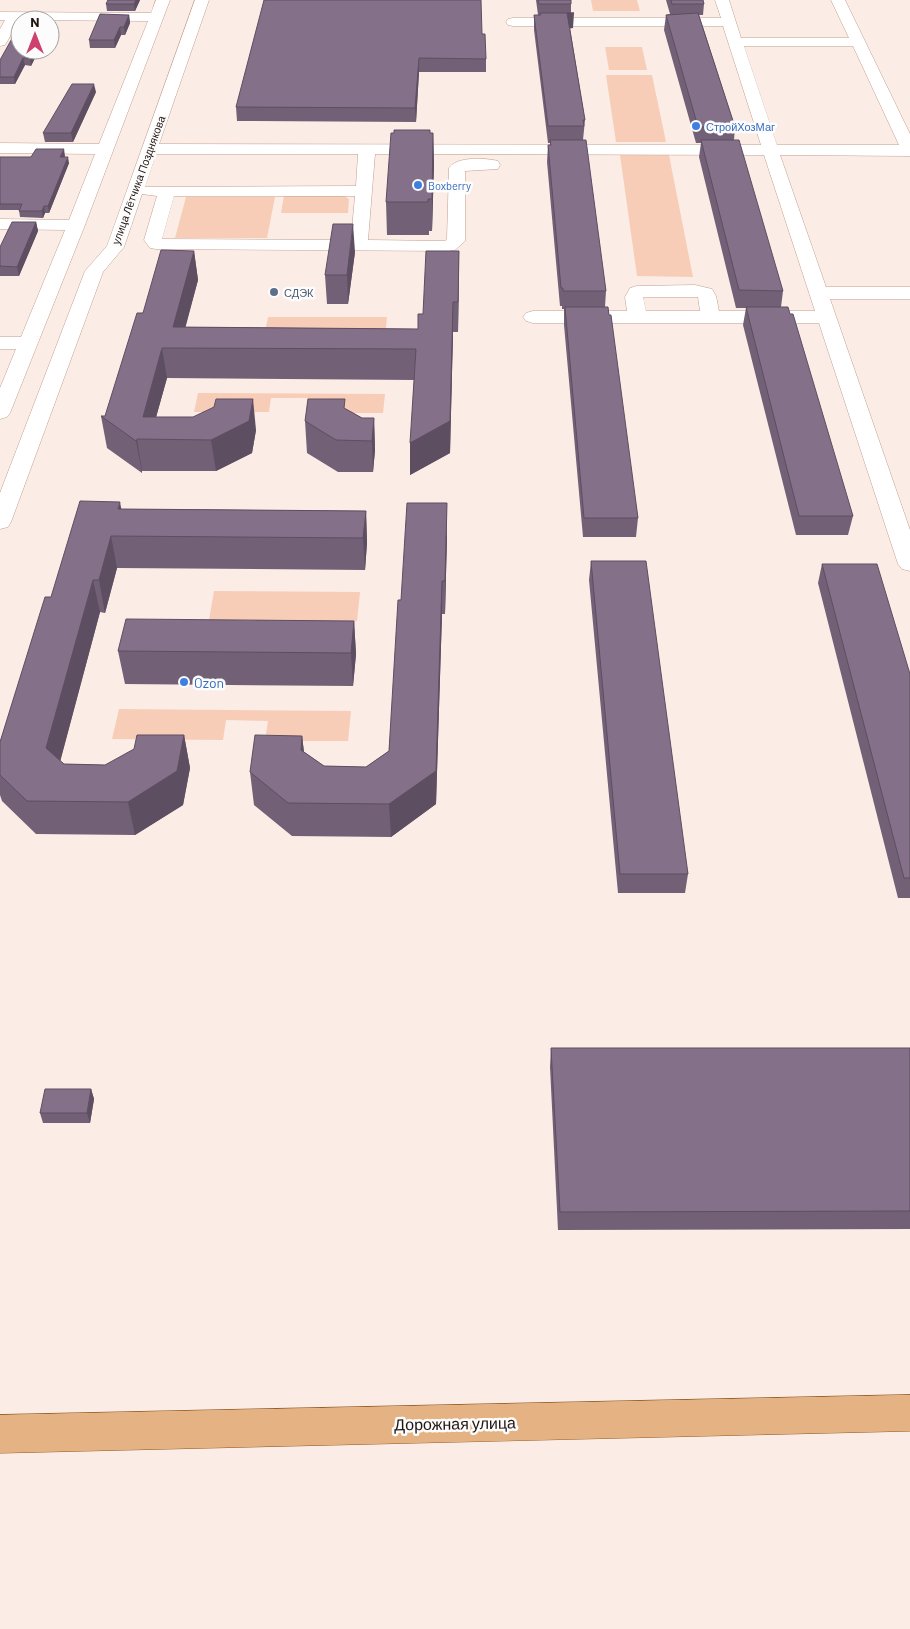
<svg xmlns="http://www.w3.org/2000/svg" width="910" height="1629" font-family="Barlow,sans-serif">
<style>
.green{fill:#f8cdb8}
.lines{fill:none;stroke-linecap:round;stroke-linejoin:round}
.minor-casing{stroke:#c2a08f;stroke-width:1}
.major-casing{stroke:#965b25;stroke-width:1}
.minor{fill:#fff;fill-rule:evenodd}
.major{fill:#e5b383;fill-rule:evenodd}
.wall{fill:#726077}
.shaded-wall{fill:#5d4e61}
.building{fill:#85708a;stroke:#5d4e61}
.shop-dot{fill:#3f7fe0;stroke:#fcfcfc;stroke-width:2}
.service-dot{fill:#5c6f8a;stroke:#fcfcfc;stroke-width:2}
.labels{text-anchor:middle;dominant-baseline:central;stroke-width:5;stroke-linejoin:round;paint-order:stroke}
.far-shop-label{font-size:11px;fill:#366cbe;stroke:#fcfcfc;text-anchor:start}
.far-street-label{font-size:11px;fill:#221610;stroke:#fcfcfc}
.far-service-label{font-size:11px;fill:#4e5e75;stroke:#fcfcfc;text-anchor:start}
.shop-label{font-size:14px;fill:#366cbe;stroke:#fcfcfc;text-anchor:start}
.near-street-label{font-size:16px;fill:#221610;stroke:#fcfcfc}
</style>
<rect width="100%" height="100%" fill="#fbece5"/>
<path class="green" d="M591 0H637L640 11H593Z
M605 47H642L647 70H609Z
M606 75H652L666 142H616Z
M620 155H669L693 277 637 276Z
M284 196H344L349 199 348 213H281Z
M186 197H275L267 238H175Z
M268 317H387L385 338 264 337Z
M198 393 385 394 383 413H306L307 398H271L269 412H194Z
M214 591 360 592 357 621 209 620Z
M119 709 351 711 348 741H265L268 721 226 720 223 740 112 739Z"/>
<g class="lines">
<g class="minor-casing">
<path id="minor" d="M156 0H170L85 225 10 413 7 417 0 419V388L16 349H0V337H21L65 230 0 229V219L69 220 95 154 0 153V143L99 144 148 21 20 20 5 45 0 46V29L5 20H0V12L151 13Z
M195 0H209L159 144 761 145 723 26H513L508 25 506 22 508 19 513 18H721L715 0H729L741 38H849L831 0H845L910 134V156L780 155 826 287H910V299H830L910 530V571L902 569 898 564 819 323H533L526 321 523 317 526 313 533 311H627L625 297 630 288 637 286 695 285 712 289 716 296 719 311H815L764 155 375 154 368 240 445 241 447 239 449 168C457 156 486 158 498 161L500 165 498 169 465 171V241L455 250 449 251 156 249 150 248 144 240 157 196 142 194 124 247 103 272 11 522 8 527 0 529V493L85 271 107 246ZM744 46H853L899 145H777ZM156 154H358L356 186 145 187ZM174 196H355L351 240 162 239ZM643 297H698L700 311H646Z"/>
</g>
<g class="major-casing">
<path id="major" d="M910 1395V1431L0 1453V1415Z"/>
</g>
<use href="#minor" class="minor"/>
<use href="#major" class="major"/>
</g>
<path class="wall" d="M108 0H140L135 11H107L106 4Z
M536 0H571V13L573 28H570L585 120 583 140 606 291 605 307 638 518 636 537H583L564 325V309H562V306H560L547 162 548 145H550V143H548L534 30V15H538Z
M666 0H703L704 4 703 15H699L735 127 734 140 783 291 781 307 853 516 848 535H796L743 325 746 308H736L699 157 701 143H696L664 30 666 15 670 14Z
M129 15 130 23 125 35H121L115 48H90L89 40Z
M482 34 486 59V72H419L416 122 237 121 236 107Z
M39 50 31 66 25 65 15 84H0V60Z
M96 92 73 142H45L43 133Z
M430 133H433L434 165 432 231H429V235H387L386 202Z
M65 156 64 157 69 163 49 213H45L43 218 20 217 19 210H0V157H31Z
M36 222 38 231 19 276H0V247Z
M194 251 198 280 185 327 418 329 423 314 459 251 458 332H453L450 453 410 475 414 380 167 378 156 417 256 430 252 453 216 471H142V473L107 448 101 416H105L143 313Z
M355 252 348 304H327L325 275Z
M346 409 362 418H374L375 450 373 472H338L307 453 305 421Z
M122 509 366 511 367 543 365 570 117 568 105 613 100 612 60 761 64 764 105 765 184 735 190 768 183 805 135 835 36 834 2 801 0 795V742L51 597Z
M447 535 445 614H442L436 804 391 837 292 836 254 805 250 772 302 736 304 752 324 766 366 767 389 751 401 600Z
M591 561 688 874 685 893H618L589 580Z
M822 564 910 674V898H898L818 583Z
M354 621 356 654 353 686 125 684 118 651Z
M551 1048H910V1229L558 1230 550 1067Z
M91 1089 94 1099 90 1123H43L40 1113Z"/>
<path class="shaded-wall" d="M136 0H140L135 11 134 4Z
M567 13H574L573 28 567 29Z
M129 15 130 23 125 35 124 27Z
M120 27 121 35 115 48 114 40Z
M34 50H39L31 66 30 58Z
M23 58 25 65 15 84 14 77Z
M419 58V72L416 122 415 108Z
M94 84 96 92 73 142 71 133Z
M433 133 434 165 432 231V199Z
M64 149 65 156 61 163 60 157Z
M68 157 69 163 49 213 48 206Z
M44 206 45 213 43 218 42 211Z
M36 222 38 231 19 276 17 267Z
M353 224 355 252 348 304 347 275Z
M194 251 198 280 180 348 173 327Z
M459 251V281L458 332V302Z
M453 302V332L450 453 410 475V443Z
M162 348 167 378 150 439 143 417Z
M253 399 256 430 252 453 216 471 211 440Z
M374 418 375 450 373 472 372 441Z
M137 439 142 471V473L136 441Z
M120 502 126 534 118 509Z
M447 503V535L445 614V581Z
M366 511 367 543 365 570 363 538Z
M111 536 117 568 105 613 99 580Z
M93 580 100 612 55 781 46 748Z
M442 581V614L436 804 391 837 389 804Z
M354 621 356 654 353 686 351 653Z
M184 735 190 768 183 805 135 835 128 802Z
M302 736 306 769 301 750Z
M91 1089 94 1099 90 1123 87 1113Z"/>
<path class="building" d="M108 0H136L134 4H106Z
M264 0H481L482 34H485L486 59 419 58 415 108 236 107Z
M538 0H571V4H539Z
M671 0H703L704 4H672Z
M540 13H574H567L585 120H583L584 126H548L534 15H541Z
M698 13 735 127H698L666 15Z
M100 14 129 15 124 27H120L114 40H89Z
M20 33V50H34L30 58H23L14 77H0V60L14 35H19Z
M72 84H94L71 133H43Z
M394 130H430V133H433L432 199H428V202H386L391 133H394Z
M550 140H586L606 291H563V288H561L548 145H551Z
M701 140H739L783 291 739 290Z
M36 149H64L60 157H68L48 206H44L42 211H19L22 204H0V157H31Z
M12 222H36L17 267 0 266V247Z
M333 224H353L347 275H325Z
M161 250 194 251 173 327 418 329V314H423L426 251H459L458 302H453L450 421 410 443 416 349 162 348 143 417H193L214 407 216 399H253L249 421 211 440 137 439 136 441 101 416H105L137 313H143Z
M565 307H608L609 315H611L638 518H584Z
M746 307H788L790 314H793L853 516H799Z
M308 399H345L344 408 362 418H374L372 441 336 440 305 421Z
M80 501 120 502 118 509 366 511 363 538 111 536 99 580H93L46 748 64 764 105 765 134 749 137 735H184L177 771 128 802 27 801 0 775V742L45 597H51Z
M407 503H447L445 581H442L436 771 389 804 288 803 250 772 255 735 302 736 301 750 324 766 366 767 389 751 398 600H401Z
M591 561H646L688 874H620Z
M822 564H877L910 674V878H904Z
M126 619 354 621 351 653 118 651Z
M551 1048H910V1211L560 1212Z
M45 1089H91L87 1113H40Z"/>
<g class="shop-dot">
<circle cx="696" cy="126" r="5"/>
<circle cx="418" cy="185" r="5"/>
<circle cx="184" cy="682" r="5"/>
</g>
<circle class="service-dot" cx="274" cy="292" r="5"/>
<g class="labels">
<g class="far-shop-label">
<text x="706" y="126">СтройХозМаг</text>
<text x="428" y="185">Boxberry</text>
</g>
<g class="far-street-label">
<text transform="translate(138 180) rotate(-70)">улица Лётчика Позднякова</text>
</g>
<g class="far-service-label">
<text x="284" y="292">СДЭК</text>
</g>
<g class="shop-label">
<text x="194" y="682">Ozon</text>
</g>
<g class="near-street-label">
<text transform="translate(455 1423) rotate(-1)">Дорожная улица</text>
</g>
</g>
<g transform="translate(35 35)"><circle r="24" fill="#fcfcfc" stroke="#a5a09e"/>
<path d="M0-4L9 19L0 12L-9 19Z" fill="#ce416f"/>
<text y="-8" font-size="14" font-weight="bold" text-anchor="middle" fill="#221610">N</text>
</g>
</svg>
